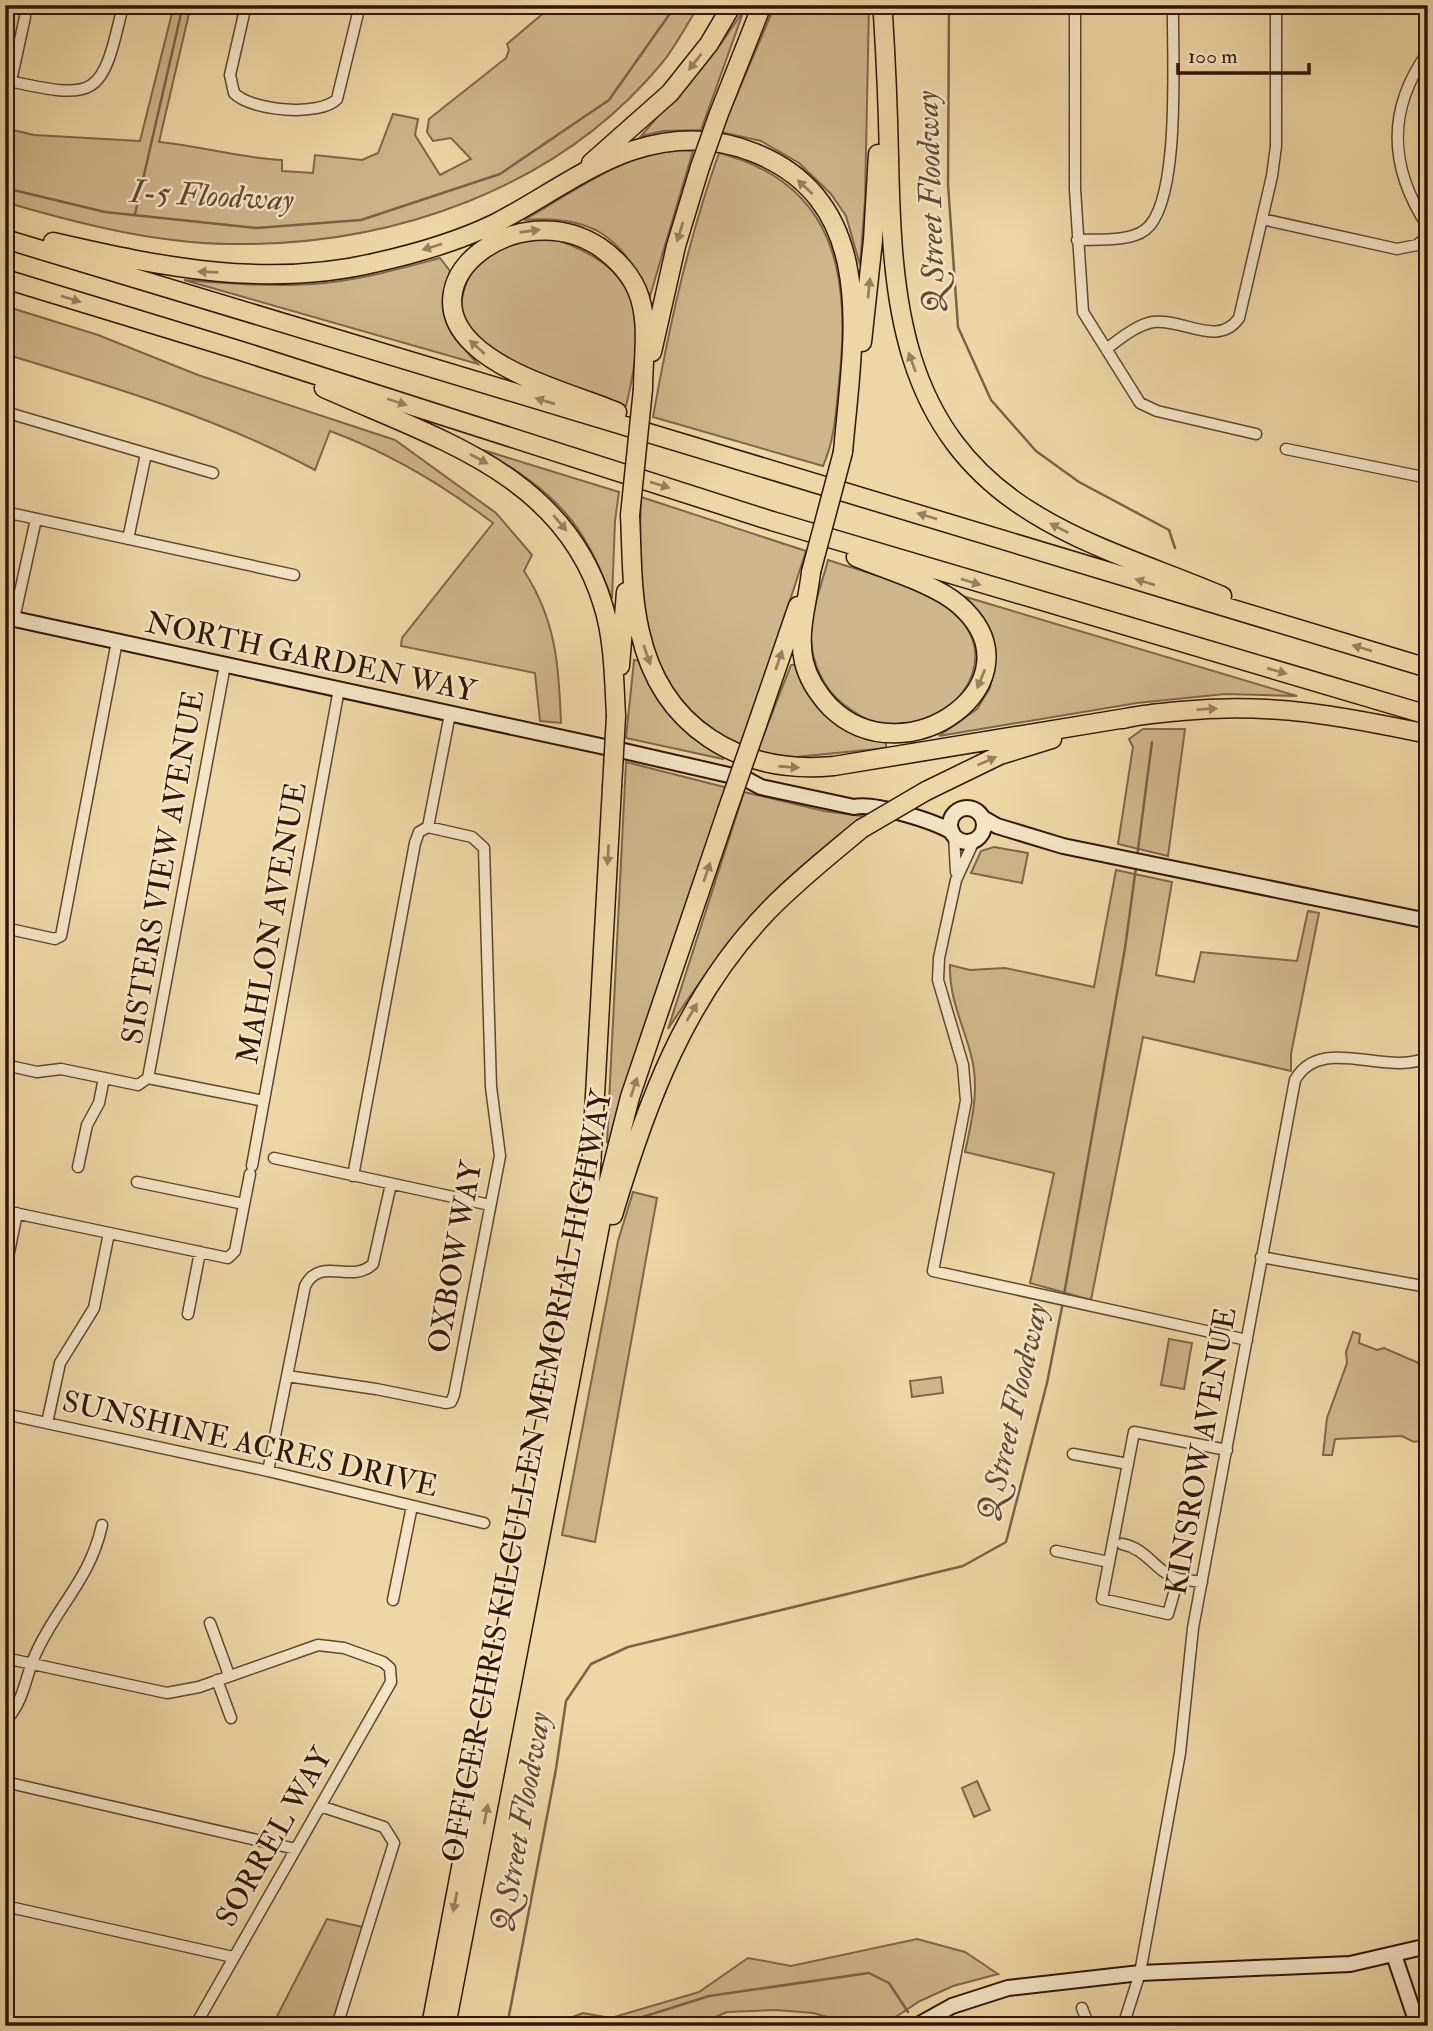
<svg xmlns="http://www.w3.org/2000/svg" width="1433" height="2031" font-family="'IM FELL Double Pica',serif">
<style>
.green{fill:#cdb68b;stroke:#7f6648;stroke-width:2}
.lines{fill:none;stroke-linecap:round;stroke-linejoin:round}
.stream{stroke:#7b6246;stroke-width:2.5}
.street-casing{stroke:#60462e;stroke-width:13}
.secondary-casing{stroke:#311506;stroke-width:18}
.highway-casing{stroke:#311506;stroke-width:21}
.street{stroke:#f3e5c5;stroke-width:10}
.secondary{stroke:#f3e5c5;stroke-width:14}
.highway{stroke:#edd7a6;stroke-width:18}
.highway-bridge-casing{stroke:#311506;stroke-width:21;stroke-linecap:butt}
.highway-bridge{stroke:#edd7a6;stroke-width:18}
.oneway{fill:#98805e}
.labels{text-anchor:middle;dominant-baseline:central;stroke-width:5;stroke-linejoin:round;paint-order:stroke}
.street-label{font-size:30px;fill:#311506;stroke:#f3e5c5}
.water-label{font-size:32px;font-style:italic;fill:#634830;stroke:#f3e5c5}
</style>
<rect width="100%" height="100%" fill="#edd7a6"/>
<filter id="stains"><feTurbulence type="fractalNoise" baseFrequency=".00286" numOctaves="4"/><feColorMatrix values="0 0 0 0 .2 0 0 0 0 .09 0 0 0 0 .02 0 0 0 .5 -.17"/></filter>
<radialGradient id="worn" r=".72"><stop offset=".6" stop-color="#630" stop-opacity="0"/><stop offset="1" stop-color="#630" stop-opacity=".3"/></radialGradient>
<path class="green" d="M174 5H191L159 142C201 146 240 158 282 160V171L313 173 315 155 362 160 378 153 393 114 418 119 415 135 440 175 471 159 451 138 433 141 427 132 429 119 506 58 509 50 507 44 553 5H699C687 24 676 46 662 63 557 190 389 247 228 244 154 243 76 223 5 202V128L34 135 140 141Z
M775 5H869L865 200 860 265 846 216 831 194 799 163 761 141 721 132Z
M744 10 701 130 663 131 641 136 720 45Z
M680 150 693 151 650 296C621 235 591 215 524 220 571 194 624 152 680 150Z
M719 153C837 183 851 278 839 382 836 411 835 439 823 466L653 417C669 327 688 240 719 153Z
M545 236C643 266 648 314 626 406 584 390 492 365 467 328 458 314 461 296 467 282 480 247 513 241 545 236Z
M440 258 450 271C438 314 449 334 478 364L184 280C227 283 270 287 313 284 357 281 399 269 440 258Z
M5 306 98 335 198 375 395 440 496 513 532 555 524 571C556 620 559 666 561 723L540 721 535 673 401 646 402 638 493 523C443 485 390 453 330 431L315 470C218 418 111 386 5 354Z
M483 450 619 492 615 521 612 599C583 520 555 493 483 450Z
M641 497 806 551 742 748C720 734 695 721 679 699 637 644 639 562 641 497Z
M828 560C866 573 925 586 955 614 1009 664 945 735 885 725 868 722 855 713 842 703 823 688 812 663 811 638 810 613 822 584 828 560Z
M966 597 1297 696 1225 694 1137 703 939 736 977 709 990 688 995 662 993 639Z
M634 660 640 661C661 708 678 730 724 755L723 759 626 738Z
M791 665H796C815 711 834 734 886 740V748L786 758 757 752Z
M1143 729H1185L1168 856 1118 844 1133 747 1129 739Z
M626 762 728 788 610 1145 607 1142Z
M744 792 824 811 869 817C782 869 723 945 668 1029Z
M994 847 1028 853 1022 883 971 873 981 851Z
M1116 870 1172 882 1156 975 1194 982 1201 952 1297 961 1308 911 1319 913 1291 1054V1071L1143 1037 1091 1300 1030 1283 1054 1173 965 1152C972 1120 980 1088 971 1055 963 1024 949 998 950 965L970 970 1005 968 1094 987Z
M633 1192 657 1198 595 1542 562 1535 618 1241Z
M1353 1332 1360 1334 1359 1343 1377 1350 1384 1348 1428 1367V1439L1414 1442 1402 1436 1335 1439 1332 1455H1323L1327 1418 1347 1363 1346 1352Z
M1169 1339 1192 1343 1184 1389 1161 1385Z
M941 1377 943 1393 912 1397 910 1381Z
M977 1781 990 1810 974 1817 962 1788Z
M327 1919 363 1927 331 2026H272Z
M917 1939 965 1952 998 1974 953 1986 920 2001 882 2026H859L813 2013 776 2010 727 2012 694 2026H566L567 2019 583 2013 611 2018 699 1992 748 1958 791 1966Z"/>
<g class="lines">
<path class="stream" d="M949 5 948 184 958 327 991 400 1036 451 1079 482 1169 530 1175 548
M5 188 105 212 256 228 361 220 500 174 609 100 676 5
M135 214 183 5
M1137 857 1152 742
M1064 1295 1125 948 1136 867
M507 2026 556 1769 566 1701 591 1664 628 1647 963 1566 1006 1542 1047 1383 1063 1302
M614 2026 709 1996 869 1973 889 1983 908 2012"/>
<g class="street-casing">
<path id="street" d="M246 5 230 75 234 93C251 111 320 117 337 99L360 5
M1075 5V189L1083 312 1140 403 1157 411 1256 434
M1428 52C1386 110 1389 168 1428 227
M5 80C98 101 102 98 123 5
M11 81 25 17
M1262 219 1397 249 1417 245 1428 236
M1077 240C1098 239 1129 242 1145 230 1182 203 1172 50 1173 5
M1106 349C1120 339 1136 325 1153 322 1183 318 1218 348 1239 318L1272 176 1276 146V5
M5 412 213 473
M1286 449 1428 478
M5 512 294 575
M128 539 146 454
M14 619 36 519
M954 836 956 872
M974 841 956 880 939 958 938 980 963 1065 966 1101 933 1271 1247 1340
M5 928 55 939 61 936 117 641
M5 1065 37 1072 61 1069 138 1085 148 1078
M148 1078 225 665
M148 1078 264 1101
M274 1158 490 1205
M252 1166 339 689
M78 1167 87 1125 99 1103 104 1078
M353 1176 415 843 419 832 428 827 450 714
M137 1182 244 1204
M5 1211 228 1258 235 1251 250 1174
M1261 1257 1428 1287
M6 1267 17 1213
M188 1314 200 1252
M287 1376 376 1389 446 1403 451 1402 454 1395 500 1156 491 1087 484 848 472 837 428 827
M5 1414 268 1471 484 1523
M47 1423 60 1363 94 1308 109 1233
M1073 1454 1128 1464
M268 1471 305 1286C321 1255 351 1285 373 1264L391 1184
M1122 1544C1148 1549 1153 1570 1178 1579
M1056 1551 1109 1562
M1202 1582 1178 1579 1168 1614 1102 1599 1134 1432 1227 1450
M393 1600 412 1506
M210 1623 229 1675
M5 1658 167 1693 199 1687 318 1645 344 1648 383 1662 390 1668 391 1682 195 2026
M217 1680 231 1718
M5 1722C26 1698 24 1679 36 1653 57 1606 90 1580 102 1525
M5 1782 296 1849
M320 1806 384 1827 394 1843 337 2026
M5 1906 233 1957
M1082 2008 1089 2026
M1123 2026 1140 1973 1180 1753 1193 1628 1295 1080C1321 1033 1388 1078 1428 1057"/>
</g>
<g class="secondary-casing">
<path id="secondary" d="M5 617 605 747
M624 751 733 776
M746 779 761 787 854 807C873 802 934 821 952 832
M950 825a17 17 0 1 1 34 0a17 17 0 1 1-34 0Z
M983 818 997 826 1063 846 1428 921
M1394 1955 1418 2026
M916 2026 952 2006 1008 1988 1140 1973 1350 1964 1428 1946"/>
</g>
<g class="highway-casing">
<path id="highway" d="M883 15C886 62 888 110 889 158 892 298 899 431 1033 513 1091 549 1159 569 1222 596
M718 116 762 5
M591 163 670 93 709 44 732 5
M5 239 1428 668
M53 242C162 267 267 289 378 262 418 253 459 241 496 223 539 201 589 164 634 150 675 137 716 137 755 153 882 204 852 345 843 452
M5 279 238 350 772 521 1428 715
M862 342 873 240 878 154
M652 352 676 246 700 167
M324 388C437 439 564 474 603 605 614 640 614 680 616 716
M617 412C573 394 507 377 473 344 405 280 518 195 598 246 614 257 629 272 637 290 650 321 643 356 643 389
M630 515C632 554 631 594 640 632 661 727 739 775 834 766L1132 717
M811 572C808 601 797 632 804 662 808 679 818 694 830 707 906 782 1047 680 958 604 933 583 886 570 856 557
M620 666 626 592
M1123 719C1141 714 1162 713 1181 711 1270 702 1342 716 1428 734
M757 725 798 606
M926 791 1000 755 1052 739
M613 1215C646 1104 686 995 769 910 797 881 830 855 861 829
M431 2026 590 1186 612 787
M446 2026 608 1184 630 1097 727 811"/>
</g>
<use href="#street" class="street"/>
<use href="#secondary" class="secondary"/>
<use href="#highway" class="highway"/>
<g class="highway-bridge-casing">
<path id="highway-bridge" d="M700 167 718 116
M630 515 643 389
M811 572 843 452
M612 787 616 716
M727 811 757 725
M861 829 926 791"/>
</g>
<use href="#highway-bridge" class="highway-bridge"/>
</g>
<defs><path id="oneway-solid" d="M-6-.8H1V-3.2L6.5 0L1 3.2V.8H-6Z" transform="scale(1.75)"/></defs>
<g class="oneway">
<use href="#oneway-solid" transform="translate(695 62) rotate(128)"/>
<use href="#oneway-solid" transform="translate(805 187) rotate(-137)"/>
<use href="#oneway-solid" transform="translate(530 231) rotate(-8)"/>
<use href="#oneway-solid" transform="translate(680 232) rotate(107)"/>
<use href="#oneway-solid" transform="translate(432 247) rotate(163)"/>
<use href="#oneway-solid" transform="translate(208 272) rotate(-178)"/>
<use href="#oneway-solid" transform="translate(869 288) rotate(-84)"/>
<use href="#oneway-solid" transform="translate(71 299) rotate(17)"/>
<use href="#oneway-solid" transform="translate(477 347) rotate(-138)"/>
<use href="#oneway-solid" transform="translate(912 362) rotate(-110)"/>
<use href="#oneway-solid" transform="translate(545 401) rotate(-163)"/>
<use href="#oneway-solid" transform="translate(397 402) rotate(18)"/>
<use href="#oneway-solid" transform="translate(479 459) rotate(28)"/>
<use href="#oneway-solid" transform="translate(660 485) rotate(17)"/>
<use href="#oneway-solid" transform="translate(927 516) rotate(-163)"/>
<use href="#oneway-solid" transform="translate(560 523) rotate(50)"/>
<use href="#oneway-solid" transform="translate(1059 528) rotate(-153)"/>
<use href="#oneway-solid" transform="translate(971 582) rotate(17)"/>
<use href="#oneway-solid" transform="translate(1145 582) rotate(-163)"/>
<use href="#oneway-solid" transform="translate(1362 648) rotate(-163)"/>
<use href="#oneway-solid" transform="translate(647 655) rotate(71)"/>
<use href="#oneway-solid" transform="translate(779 660) rotate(-71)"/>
<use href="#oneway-solid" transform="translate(1277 671) rotate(16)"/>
<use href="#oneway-solid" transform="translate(981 679) rotate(112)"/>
<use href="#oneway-solid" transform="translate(1207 709) rotate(-3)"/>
<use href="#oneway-solid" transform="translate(987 761) rotate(-24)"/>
<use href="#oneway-solid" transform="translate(789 767) rotate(4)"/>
<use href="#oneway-solid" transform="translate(608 855) rotate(93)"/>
<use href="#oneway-solid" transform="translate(707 872) rotate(-71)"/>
<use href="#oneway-solid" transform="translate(692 1012) rotate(-60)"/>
<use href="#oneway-solid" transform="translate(634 1087) rotate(-72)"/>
<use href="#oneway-solid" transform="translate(486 1814) rotate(-79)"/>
<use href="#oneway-solid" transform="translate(455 1902) rotate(101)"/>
</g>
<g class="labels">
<g class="street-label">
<text transform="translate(311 657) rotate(12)">NORTH GARDEN WAY</text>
<text transform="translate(163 867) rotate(-80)">SISTERS VIEW AVENUE</text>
<text transform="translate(272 923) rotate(-80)">MAHLON AVENUE</text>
<text transform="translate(455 1257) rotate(-80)">OXBOW WAY</text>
<text transform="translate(250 1444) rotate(13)">SUNSHINE ACRES DRIVE</text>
<text transform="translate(1201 1451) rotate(-80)">KINSROW AVENUE</text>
<text transform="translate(527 1476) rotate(-79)">OFFICER CHRIS KILCULLEN MEMORIAL HIGHWAY</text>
<text transform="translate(274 1837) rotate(-60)">SORREL WAY</text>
</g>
<g class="water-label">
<text transform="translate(212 196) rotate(3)">I-5 Floodway</text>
<text transform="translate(931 202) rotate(-92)">Q Street Floodway</text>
<text transform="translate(1013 1412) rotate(-77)">Q Street Floodway</text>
<text transform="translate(521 1822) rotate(-80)">Q Street Floodway</text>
</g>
</g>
<rect width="1433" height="2031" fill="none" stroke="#edd7a6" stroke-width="28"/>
<rect x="7" y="7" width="1419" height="2017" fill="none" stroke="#311506" stroke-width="3.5"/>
<rect x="14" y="14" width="1405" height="2003" fill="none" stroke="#311506" stroke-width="2"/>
<path d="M1178 63v10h131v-10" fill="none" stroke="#311506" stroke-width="3.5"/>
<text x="1188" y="63" font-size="21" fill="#311506" stroke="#f3e5c5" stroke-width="5" paint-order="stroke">100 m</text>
<rect width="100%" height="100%" filter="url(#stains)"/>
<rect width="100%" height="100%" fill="url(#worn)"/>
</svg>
